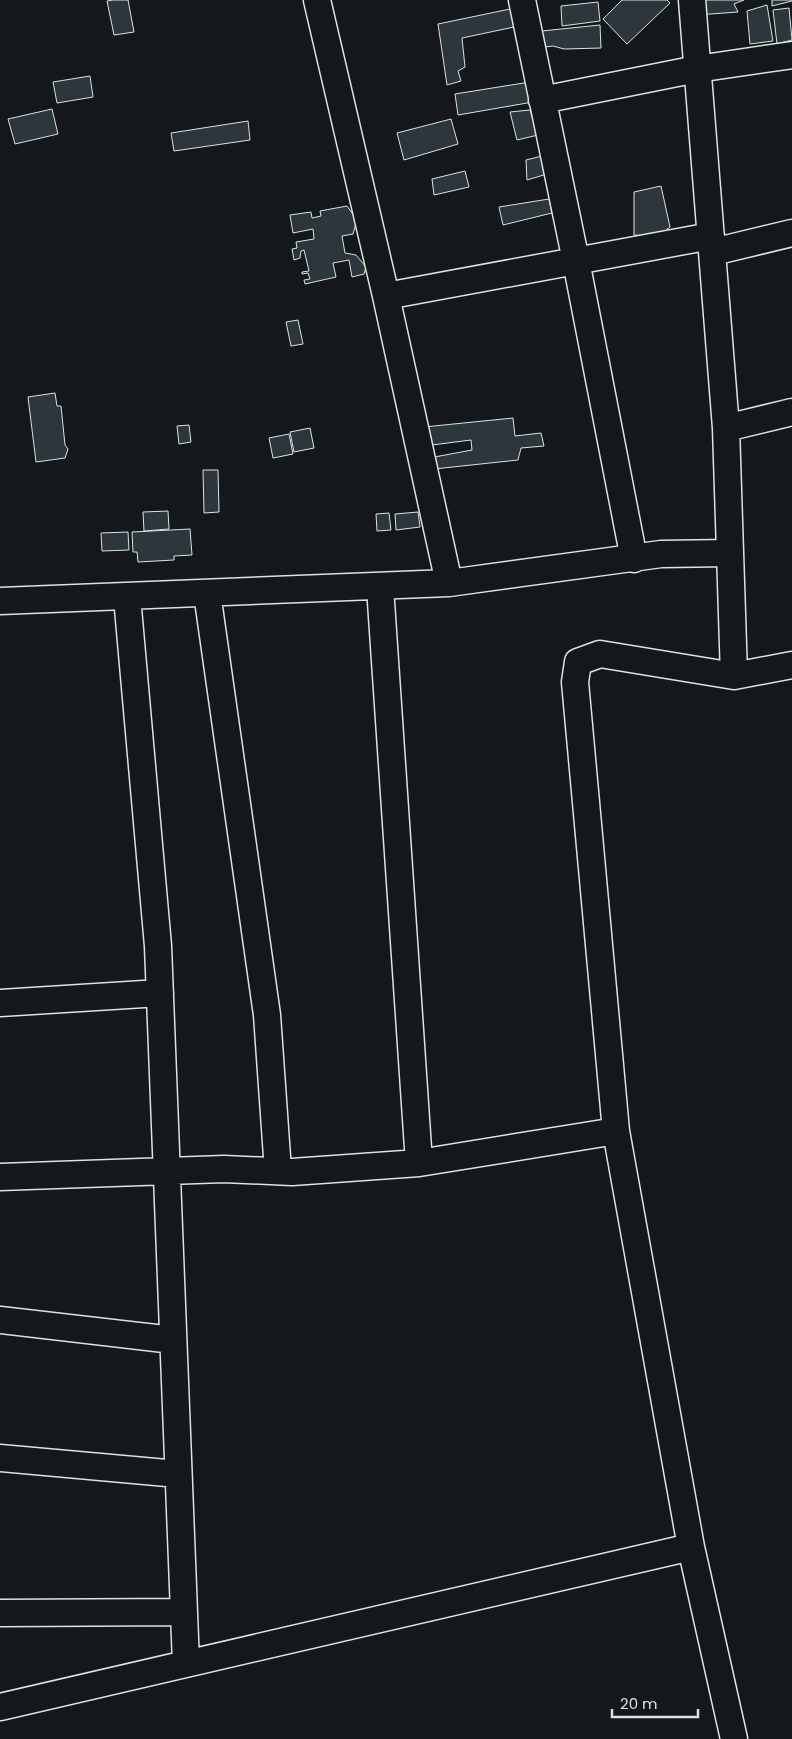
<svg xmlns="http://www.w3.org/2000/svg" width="792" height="1739" font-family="Poppins,sans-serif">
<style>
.building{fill:#2c363c;stroke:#d8e6dc}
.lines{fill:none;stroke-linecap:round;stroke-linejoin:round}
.minor-casing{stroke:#d8e6dc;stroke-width:29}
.minor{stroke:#14181c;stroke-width:26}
</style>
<rect width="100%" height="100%" fill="#14181c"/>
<path class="building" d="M113 0H128L134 32 114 35 107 1Z
M622 0H667L670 3 627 44 603 19Z
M696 0H744L734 4 738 12 697 15Z
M772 0H792V1L772 6Z
M598 2 600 21 562 26 561 6Z
M767 5 773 41 750 44 747 11Z
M515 8 519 26 462 38 465 67 458 71 461 81 447 85 438 24Z
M789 8 792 40 777 44 773 10Z
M600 25 601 48 564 49 553 46 545 47 542 31Z
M90 76 93 97 57 103 53 82Z
M530 82 533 102 458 115 455 94Z
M52 109 58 134 15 144 8 119Z
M530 110 538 135 517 140 510 112Z
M451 119 458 144 404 160 397 133Z
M248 121 250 140 174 151 171 133Z
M542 156 547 174 527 180 526 160Z
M465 171 469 187 434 195 432 179Z
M661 186 670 227 657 237 634 235V192Z
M549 199 552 213 503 225 499 207Z
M347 206 357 220 353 234 342 236 345 253 356 255 366 267 364 274 352 277 349 260 333 263 336 277 305 284 304 280 310 279 308 273 302 274V272L309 271 304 250 301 251 300 258 294 260 292 249 297 248 296 242 314 239 313 229 293 233 290 215 311 212 312 218 321 216 320 211Z
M298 320 303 344 291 346 286 322Z
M55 393 57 406H61L65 445 68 449 65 458 36 462 28 397Z
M513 418 515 436 541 433 544 446 521 448 518 460 434 469 429 458 472 450 471 440 424 446V427Z
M189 425 191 442 179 444 177 426Z
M310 428 314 448 294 452 290 432Z
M289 434 293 454 273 458 269 438Z
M203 470H218L219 512 204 513Z
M168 511 169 529 144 531 143 512Z
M418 512 420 527 396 530 395 514Z
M389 513 391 530 377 531 376 514Z
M190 529 192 555 174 556V560L138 562 137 552H133L132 532Z
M128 532 129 550 102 551 101 533Z"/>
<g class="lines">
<g class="minor-casing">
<path id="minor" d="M522 0 576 261 634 559
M692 0 726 428 734 676
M542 100 697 69 792 55
M713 252 792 233
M386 296 711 236
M726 428 792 412
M449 583 661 554 730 553
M380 587 419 1163 616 1131
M207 593 267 1015 278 1171
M127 597 158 946 186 1664
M0 601 449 583 386 296 317 0
M0 1003 160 993
M0 1177 224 1169 292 1172 419 1163
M0 1320 173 1340
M0 1458 178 1474
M0 1613 184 1612
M0 1707 691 1547
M734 1739 691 1547 616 1131 575 682 578 662 600 654 734 676 792 665"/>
</g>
<use href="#minor" class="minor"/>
</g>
<path d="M612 1709v8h86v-8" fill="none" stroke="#d8e6dc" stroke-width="2.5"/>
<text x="620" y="1709" font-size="15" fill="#d8e6dc" stroke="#14181c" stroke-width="4" paint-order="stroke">20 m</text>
</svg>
